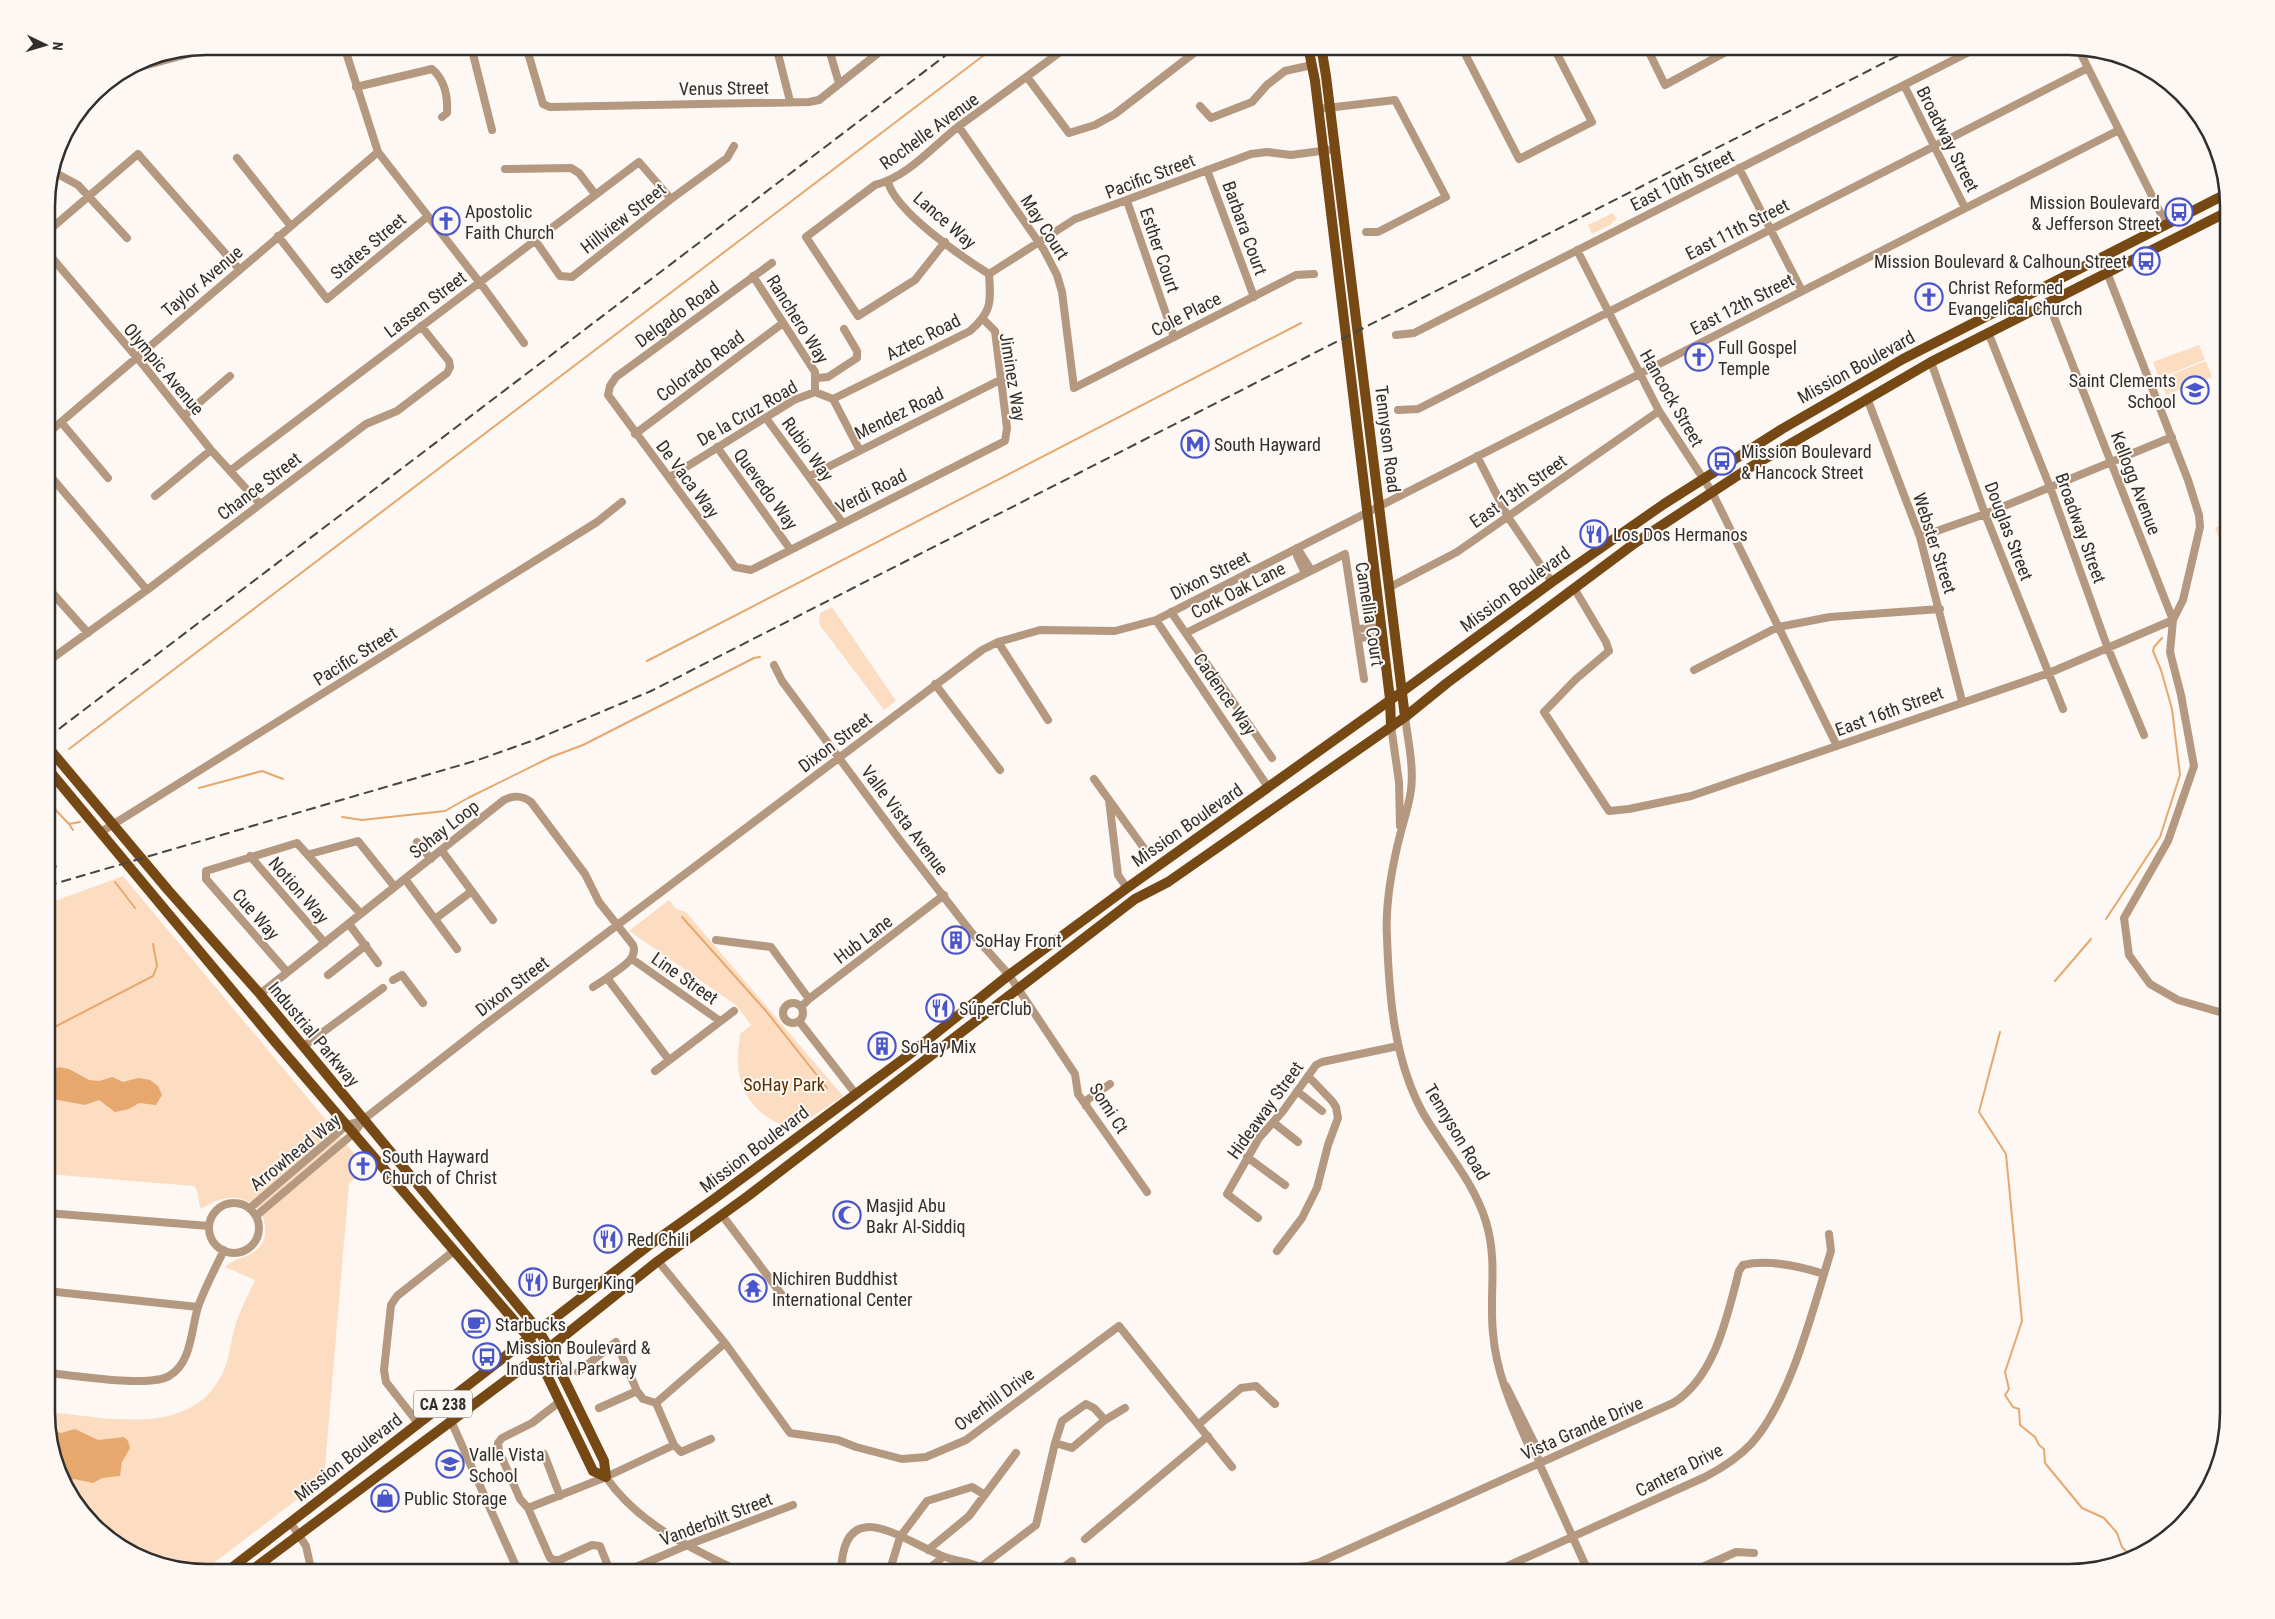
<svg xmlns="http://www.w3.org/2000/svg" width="2275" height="1619" font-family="'Roboto Condensed',sans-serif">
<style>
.green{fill:#fcddc2}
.water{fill:#e6a86d}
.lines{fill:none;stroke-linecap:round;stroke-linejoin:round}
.stream{stroke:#e6a86d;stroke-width:2}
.minor{stroke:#b49880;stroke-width:8}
.major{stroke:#764814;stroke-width:10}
.rail{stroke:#474442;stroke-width:2;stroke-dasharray:10 5;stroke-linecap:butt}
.labels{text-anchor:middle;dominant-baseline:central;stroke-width:4;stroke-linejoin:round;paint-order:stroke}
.shield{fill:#fdf8f3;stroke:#6e6b68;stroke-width:1}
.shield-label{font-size:16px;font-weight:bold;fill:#312f2d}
.street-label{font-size:18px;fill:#312f2d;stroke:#fdf8f3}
.poi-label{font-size:18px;fill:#312f2d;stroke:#fdf8f3;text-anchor:start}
.park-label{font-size:18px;fill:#583000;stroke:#fdf8f3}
.rim{fill:none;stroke:#312f2d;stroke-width:2.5}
</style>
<rect width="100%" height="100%" fill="#fdf8f3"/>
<path class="green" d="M1613 213 1617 220 1612 222V224L1592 234 1588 225Z
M2199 345 2205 360 2159 378 2153 362Z
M2206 361 2212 377 2166 395 2160 379Z
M2229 521V563L2215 528Z
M832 607 896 701 884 710 819 624 820 613Z
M123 876 367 1169 349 1183 324 1479 202 1572 155 1564 109 1540 63 1484 47 1423V1412C106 1417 194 1440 224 1370 230 1356 231 1340 235 1326 240 1310 248 1295 255 1280L225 1267C235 1257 252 1258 261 1245 272 1228 261 1204 242 1199 227 1195 213 1201 201 1209 197 1202 200 1192 194 1186L47 1174V904Z
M669 900 676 909 686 912 843 1096 794 1129C762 1121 738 1096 738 1061 737 1052 740 1043 740 1034L751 1025 736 1005 629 931Z"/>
<path class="water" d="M59 1067 69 1069 89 1080 99 1081 112 1077 123 1082 138 1078 150 1080 158 1086 162 1095 156 1105 139 1103 129 1109 115 1112 99 1100 85 1105 58 1100 47 1102V1073Z
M48 1428 61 1433 75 1429 98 1440 124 1437 128 1441 130 1448 122 1462 120 1476 102 1478 93 1483 74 1479 63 1484Z"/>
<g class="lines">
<path class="stream" d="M647 661 1301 323
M69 749 996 46
M199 788 262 771 283 779
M47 801 69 824 80 822
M342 817 362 820 445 811 468 798 551 757 583 745 754 658 760 657
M69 824 73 830
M115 882 135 908
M682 917 766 1011 827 1088
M2106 919 2160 837 2180 775 2172 709 2161 670 2153 651 2154 647 2162 638
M2055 981 2091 939
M47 1031 153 976 157 966 153 944
M2000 1032 1979 1112 2006 1154 2022 1321 2005 1372 2009 1389 2005 1395 2013 1407 2019 1409 2020 1425 2035 1437 2039 1445 2044 1449 2045 1463 2082 1508 2104 1518 2117 1533 2122 1547 2132 1558"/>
<path class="minor" d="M344 46 378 152 484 288 524 343
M471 46 492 130
M526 46 543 104 550 107 809 102 819 100 887 46
M776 46 790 101
M828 46 839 83
M1461 46 1519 159 1592 122 1553 46
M1646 46 1665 85 1737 46
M2078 48 2166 224
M125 71 218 46
M1027 77 1069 133 1095 125 1115 114 1203 46
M1904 85 1965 208
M356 87 432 69C445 80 448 96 447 113L442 117
M1200 106 1211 118 1252 102 1267 85 1285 71 1312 65
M1318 109 1395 100 1446 197 1378 232H1366
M959 127 1044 250 1057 275 1062 292 1074 388 1296 275 1314 274
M237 158 290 225
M1739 168 1802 291
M505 169 571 168 579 173 595 194
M1207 170 1254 297
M52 171 78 185 127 238
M888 182C896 212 962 257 989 274
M1127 201 1174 337
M47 232 138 154 239 269
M278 236 327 299 427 217
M535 240 560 276 572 277 671 199 727 158 734 146
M945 242 915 280 858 316 806 237 875 185C908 177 933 146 959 126 995 100 1032 73 1068 46
M1577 250 1659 411 1712 492 1837 746
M47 252 144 366 211 450 260 504
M2101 257 2188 480 2199 515 2200 527 2183 600 2173 620 2170 652 2181 695 2194 766 2168 841 2124 918 2129 955 2150 984 2178 1000 2223 1013
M772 263 616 377 610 386 608 395 735 567 751 570 1005 441 1007 428 995 331 983 319
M989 274 1075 219 1251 154 1267 152 1291 155 1336 149
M753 276 815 372V392L833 399 859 449
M1988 332 2050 487 2107 646 2144 735
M1396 335 1414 333 1981 46
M1931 362 1985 514 2063 709
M817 378 828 377 857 358V351L844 329
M1867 398 1920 537 1962 701
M833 399 970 331C992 312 991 302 989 274
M1398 410 1418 409 2088 68
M185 415 230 376
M766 418 842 522
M61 422 108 478
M47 434 378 152
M635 434 783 323
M717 447 790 549
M1477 456 1508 517 1552 582
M230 471 639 162 671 199
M47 472 147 590
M810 476 1002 379
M670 477 794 400 815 392
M155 496 211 450
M1920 537 1985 514 2172 437
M1297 548V556L1305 573
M1297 548 1311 570
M47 587 88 633
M1390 587 1457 552 1659 411
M1574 588 1606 642 1609 651 1576 679 1544 712 1609 811 1629 809 1691 796 2049 673 2173 620 2048 302
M1171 612 1272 758
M1156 620 1268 787
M1358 629 1381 627
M1186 633 1345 554 1364 679
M1359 638 1382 636
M998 642 1048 720
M47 662 147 590 366 424 397 411 447 373 450 367 449 361 421 326
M774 665 782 681 899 839 971 932 1009 975 1075 1074 1078 1094 1147 1192
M1694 670 1778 627 1830 617 1940 609
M935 684 1000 770
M1405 717C1408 741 1414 766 1411 790 1409 805 1404 820 1400 835 1392 867 1385 904 1387 937 1389 996 1394 1060 1423 1113 1444 1149 1474 1182 1486 1222 1498 1262 1489 1294 1493 1333 1496 1374 1514 1412 1530 1449L1537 1455
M1391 726 1399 782 1400 826
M1094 779 1146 851
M1109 800 1118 875 1127 888
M101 832 597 522 622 502
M417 842 431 859
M442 851 493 920
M310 854 358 841 394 886
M250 856 325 943
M405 879 457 949
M435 919 472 891
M349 924 378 963
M716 940 771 947 809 999
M632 959 720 1021
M2229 971 2223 1013 2229 1024
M287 972 206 879V871L297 843 361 914
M328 975 366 945
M393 980 402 975 423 1003
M593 987 607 978
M260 994 504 800C514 795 522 795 531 802L585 874 599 902 633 945C639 960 617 970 607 978L669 1060
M783 1013a10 10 0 1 1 20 0a10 10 0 1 1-20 0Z
M801 1007 809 999 944 895
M799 1021 855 1093
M304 1046 383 988
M655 1071 734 1011
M1297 1091 1322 1111
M1086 1106 1087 1100 1110 1084
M1274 1123 1298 1142
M1247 1157 1285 1185
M209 1228a25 25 0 1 1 50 0a25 25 0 1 1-50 0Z
M250 1208 347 1125 364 1120
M47 1213 209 1226
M722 1215 788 1303
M256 1216 354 1133 364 1119 482 1027 982 650 998 642 1040 630 1115 631 1156 620 2119 130
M1258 1218 1227 1194 1259 1138 1283 1111 1316 1065 1322 1062 1398 1046
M1277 1251 1302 1218 1317 1188 1328 1145 1338 1118 1336 1107 1332 1101 1308 1076
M658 1261 725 1343 790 1433 838 1440 856 1447 902 1459 926 1457 966 1440 1119 1326 1232 1467
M47 1291 198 1307
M578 1372 616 1342 637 1391 643 1399 656 1403
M47 1373C73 1375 149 1388 169 1376 192 1363 191 1329 198 1307 205 1287 215 1269 224 1250
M1506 1386 1535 1444 1539 1463 1589 1573
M558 1403 532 1423 502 1438 498 1443 499 1451 520 1499 528 1508 550 1558 557 1561 592 1545 600 1546 608 1566
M656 1403 725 1343
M656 1403 674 1445
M599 1408 637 1391
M451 1421 519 1573
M418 1423 386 1382 384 1370 391 1305 397 1296 454 1251
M1199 1424 1241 1388 1256 1386 1275 1404
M1055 1443 1062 1421 1086 1404 1094 1408 1105 1420
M544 1454 560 1496
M606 1477C638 1524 692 1549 743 1573
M528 1508 606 1477 674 1445 681 1452 711 1439
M290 1522 306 1546 312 1573
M1085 1539 1208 1436
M928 1550 969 1516 1016 1453
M982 1566 1036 1525 1055 1443 1072 1448 1105 1420 1125 1408
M622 1573 685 1546 793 1505
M841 1573C843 1494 898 1537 940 1555 957 1563 976 1561 990 1573
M889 1573 900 1537 927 1501 972 1487 985 1495
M932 1573V1566L943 1557
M955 1573 956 1561
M1056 1573 1072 1561
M1246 1573 1307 1566 1320 1562 1673 1403C1715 1377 1727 1317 1739 1271L1743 1265C1769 1259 1799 1266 1824 1274
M1492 1573 1705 1477C1722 1468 1738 1458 1751 1444 1791 1400 1813 1308 1831 1251L1829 1234
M1689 1573 1736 1552 1754 1553"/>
<path class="major" d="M1308 46 1315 81 1390 699 1391 726
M1321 46 1326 76 1405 717
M47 746 168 890 260 994 539 1331 549 1348 604 1461 606 1477
M47 768 276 1043 529 1338 593 1471 606 1477
M225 1573 648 1246 714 1199 906 1057 1009 975 1127 888 1403 691 1552 582 1664 504 1782 429 1903 359 2226 194
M248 1573 549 1348 658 1261 748 1196 1135 899 1168 882 1405 717 1447 683 1635 543 1749 468 1931 362 2229 211"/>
<path class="rail" d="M47 738 958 46
M47 869 58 866
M47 886 478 760 537 739 651 691 1917 46"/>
</g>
<defs>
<g id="bus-ring" transform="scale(1.4375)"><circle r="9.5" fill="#fdf8f3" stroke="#4955ca" stroke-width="1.5"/><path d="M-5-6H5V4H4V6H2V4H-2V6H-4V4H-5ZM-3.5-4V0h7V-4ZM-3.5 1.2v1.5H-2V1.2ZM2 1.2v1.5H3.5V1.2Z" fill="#4955ca"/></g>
<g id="church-ring" transform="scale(1.4375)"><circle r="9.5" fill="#fdf8f3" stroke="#4955ca" stroke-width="1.5"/><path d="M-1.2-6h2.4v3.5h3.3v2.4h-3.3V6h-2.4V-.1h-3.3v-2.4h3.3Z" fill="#4955ca"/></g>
<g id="school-ring" transform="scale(1.4375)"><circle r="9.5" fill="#fdf8f3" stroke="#4955ca" stroke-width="1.5"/><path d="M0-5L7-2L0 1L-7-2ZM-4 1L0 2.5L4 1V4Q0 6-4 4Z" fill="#4955ca"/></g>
<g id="metro-ring" transform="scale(1.4375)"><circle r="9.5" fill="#fdf8f3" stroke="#4955ca" stroke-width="1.5"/><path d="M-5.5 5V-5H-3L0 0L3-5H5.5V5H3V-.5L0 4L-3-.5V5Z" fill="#4955ca"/></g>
<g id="restaurant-ring" transform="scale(1.4375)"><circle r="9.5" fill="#fdf8f3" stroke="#4955ca" stroke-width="1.5"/><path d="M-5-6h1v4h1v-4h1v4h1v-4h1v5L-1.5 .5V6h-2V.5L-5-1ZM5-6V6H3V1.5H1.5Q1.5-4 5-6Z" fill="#4955ca"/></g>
<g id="building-ring" transform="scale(1.4375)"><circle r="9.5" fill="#fdf8f3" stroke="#4955ca" stroke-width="1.5"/><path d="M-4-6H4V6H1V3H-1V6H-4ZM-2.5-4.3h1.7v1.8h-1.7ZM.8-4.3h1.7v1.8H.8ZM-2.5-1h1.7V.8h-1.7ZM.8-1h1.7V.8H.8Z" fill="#4955ca"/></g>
<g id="mosque-ring" transform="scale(1.4375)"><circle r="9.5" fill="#fdf8f3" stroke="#4955ca" stroke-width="1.5"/><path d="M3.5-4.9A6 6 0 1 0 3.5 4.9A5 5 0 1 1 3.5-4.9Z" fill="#4955ca"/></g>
<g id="temple-ring" transform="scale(1.4375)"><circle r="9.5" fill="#fdf8f3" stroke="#4955ca" stroke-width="1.5"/><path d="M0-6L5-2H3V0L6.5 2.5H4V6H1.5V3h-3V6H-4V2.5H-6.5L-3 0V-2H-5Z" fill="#4955ca"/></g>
<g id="cafe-ring" transform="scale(1.4375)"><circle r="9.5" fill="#fdf8f3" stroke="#4955ca" stroke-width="1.5"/><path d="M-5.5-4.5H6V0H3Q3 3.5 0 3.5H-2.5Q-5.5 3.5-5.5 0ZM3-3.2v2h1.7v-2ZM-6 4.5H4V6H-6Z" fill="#4955ca"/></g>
<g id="shop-ring" transform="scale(1.4375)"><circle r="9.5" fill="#fdf8f3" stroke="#4955ca" stroke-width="1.5"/><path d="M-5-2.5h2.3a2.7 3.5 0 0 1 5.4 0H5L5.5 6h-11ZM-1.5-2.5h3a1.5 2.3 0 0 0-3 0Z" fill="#4955ca"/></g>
</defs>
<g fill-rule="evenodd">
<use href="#bus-ring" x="2179" y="212"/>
<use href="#church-ring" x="446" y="221"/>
<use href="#bus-ring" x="2146" y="261"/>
<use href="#church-ring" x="1929" y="297"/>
<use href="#church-ring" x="1699" y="357"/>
<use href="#school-ring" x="2195" y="390"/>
<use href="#metro-ring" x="1195" y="444"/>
<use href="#bus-ring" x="1722" y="461"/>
<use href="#restaurant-ring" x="1594" y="534"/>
<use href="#building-ring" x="956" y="940"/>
<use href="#restaurant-ring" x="940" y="1008"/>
<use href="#building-ring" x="882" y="1046"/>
<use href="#church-ring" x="363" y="1166"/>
<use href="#mosque-ring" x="847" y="1215"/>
<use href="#restaurant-ring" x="608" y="1239"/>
<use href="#restaurant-ring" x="533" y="1282"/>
<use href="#temple-ring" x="753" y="1288"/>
<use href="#cafe-ring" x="476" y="1324"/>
<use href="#bus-ring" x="487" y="1357"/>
<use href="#school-ring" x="450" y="1464"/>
<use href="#shop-ring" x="385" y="1498"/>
</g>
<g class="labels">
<rect class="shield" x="414" y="1390.5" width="58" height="27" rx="4"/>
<g class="shield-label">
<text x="443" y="1404">CA 238</text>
</g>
<g class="street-label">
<text transform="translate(724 88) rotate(-1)">Venus Street</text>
<text transform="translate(929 131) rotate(-36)">Rochelle Avenue</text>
<text transform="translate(1948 139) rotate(63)">Broadway Street</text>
<text transform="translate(1150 176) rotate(-21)">Pacific Street</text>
<text transform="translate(1682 180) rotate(-27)">East 10th Street</text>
<text transform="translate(623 218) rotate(-38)">Hillview Street</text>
<text transform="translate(945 220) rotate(41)">Lance Way</text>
<text transform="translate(1045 227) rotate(57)">May Court</text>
<text transform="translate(1245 228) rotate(70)">Barbara Court</text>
<text transform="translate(1737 229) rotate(-27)">East 11th Street</text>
<text transform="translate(368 246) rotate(-40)">States Street</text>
<text transform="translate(1160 250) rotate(71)">Esther Court</text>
<text transform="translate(202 281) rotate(-40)">Taylor Avenue</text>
<text transform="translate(425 304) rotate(-37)">Lassen Street</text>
<text transform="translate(1742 304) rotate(-27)">East 12th Street</text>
<text transform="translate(677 314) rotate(-36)">Delgado Road</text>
<text transform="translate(1186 314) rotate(-27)">Cole Place</text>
<text transform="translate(798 319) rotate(58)">Ranchero Way</text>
<text transform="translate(923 337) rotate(-27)">Aztec Road</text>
<text transform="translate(700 366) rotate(-37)">Colorado Road</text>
<text transform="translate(1856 367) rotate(-29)">Mission Boulevard</text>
<text transform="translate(164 369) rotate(50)">Olympic Avenue</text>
<text transform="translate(1013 377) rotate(81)">Jiminez Way</text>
<text transform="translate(1672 398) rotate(60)">Hancock Street</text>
<text transform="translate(747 413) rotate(-30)">De la Cruz Road</text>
<text transform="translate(899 413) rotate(-26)">Mendez Road</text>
<text transform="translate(1388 439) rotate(83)">Tennyson Road</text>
<text transform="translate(808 449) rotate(54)">Rubio Way</text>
<text transform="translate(688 479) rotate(53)">De Vaca Way</text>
<text transform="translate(2136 483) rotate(69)">Kellogg Avenue</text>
<text transform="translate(259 486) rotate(-37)">Chance Street</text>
<text transform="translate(766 489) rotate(54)">Quevedo Way</text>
<text transform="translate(871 491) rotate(-27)">Verdi Road</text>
<text transform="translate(1518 491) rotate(-35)">East 13th Street</text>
<text transform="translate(2081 528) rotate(70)">Broadway Street</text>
<text transform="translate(2009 531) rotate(69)">Douglas Street</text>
<text transform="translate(1935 543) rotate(72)">Webster Street</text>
<text transform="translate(1210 575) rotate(-27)">Dixon Street</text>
<text transform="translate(1515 589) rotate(-36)">Mission Boulevard</text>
<text transform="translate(1238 590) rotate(-27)">Cork Oak Lane</text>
<text transform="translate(1370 614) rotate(81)">Camellia Court</text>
<text transform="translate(355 656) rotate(-32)">Pacific Street</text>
<text transform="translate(1225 694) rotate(55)">Cadence Way</text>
<text transform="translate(1889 711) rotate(-20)">East 16th Street</text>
<text transform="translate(835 742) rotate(-37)">Dixon Street</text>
<text transform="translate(905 820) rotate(53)">Valle Vista Avenue</text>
<text transform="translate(1187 825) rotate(-35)">Mission Boulevard</text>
<text transform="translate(444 829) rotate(-38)">Sohay Loop</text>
<text transform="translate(299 890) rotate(49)">Notion Way</text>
<text transform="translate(256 914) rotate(49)">Cue Way</text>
<text transform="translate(863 939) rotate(-37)">Hub Lane</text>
<text transform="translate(685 978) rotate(35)">Line Street</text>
<text transform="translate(512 986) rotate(-37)">Dixon Street</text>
<text transform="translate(314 1034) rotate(50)">Industrial Parkway</text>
<text transform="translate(1109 1108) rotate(57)">Somi Ct</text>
<text transform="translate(1265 1110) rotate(-54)">Hideaway Street</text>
<text transform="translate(1457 1132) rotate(59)">Tennyson Road</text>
<text transform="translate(754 1149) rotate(-37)">Mission Boulevard</text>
<text transform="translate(295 1152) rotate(-39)">Arrowhead Way</text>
<text transform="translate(994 1399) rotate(-36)">Overhill Drive</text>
<text transform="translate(1582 1428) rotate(-24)">Vista Grande Drive</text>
<text transform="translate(348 1457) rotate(-38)">Mission Boulevard</text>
<text transform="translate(1679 1470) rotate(-27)">Cantera Drive</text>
<text transform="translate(716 1519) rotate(-21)">Vanderbilt Street</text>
</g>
<g class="poi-label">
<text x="2160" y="202" text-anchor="end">Mission Boulevard<tspan x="2160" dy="21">&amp; Jefferson Street</tspan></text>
<text x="465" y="211">Apostolic<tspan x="465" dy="21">Faith Church</tspan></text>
<text x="2127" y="261" text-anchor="end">Mission Boulevard &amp; Calhoun Street</text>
<text x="1948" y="287">Christ Reformed<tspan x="1948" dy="21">Evangelical Church</tspan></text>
<text x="1718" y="347">Full Gospel<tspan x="1718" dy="21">Temple</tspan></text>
<text x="2176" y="380" text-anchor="end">Saint Clements<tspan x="2176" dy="21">School</tspan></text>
<text x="1214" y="444">South Hayward</text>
<text x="1741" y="451">Mission Boulevard<tspan x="1741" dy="21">&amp; Hancock Street</tspan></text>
<text x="1613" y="534">Los Dos Hermanos</text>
<text x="975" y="940">SoHay Front</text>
<text x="959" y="1008">SúperClub</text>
<text x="901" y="1046">SoHay Mix</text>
<text x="382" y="1156">South Hayward<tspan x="382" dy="21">Church of Christ</tspan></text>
<text x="866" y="1205">Masjid Abu<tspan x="866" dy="21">Bakr Al-Siddiq</tspan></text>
<text x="627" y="1239">Red Chili</text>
<text x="772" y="1278">Nichiren Buddhist<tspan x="772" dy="21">International Center</tspan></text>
<text x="552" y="1282">Burger King</text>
<text x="495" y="1324">Starbucks</text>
<text x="506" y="1347">Mission Boulevard &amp;<tspan x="506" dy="21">Industrial Parkway</tspan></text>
<text x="469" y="1454">Valle Vista<tspan x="469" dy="21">School</tspan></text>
<text x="404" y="1498">Public Storage</text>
</g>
<g class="park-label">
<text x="784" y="1084">SoHay Park</text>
</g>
</g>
<path d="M0 0H2275V1619H0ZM206 55H2069A151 151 0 0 1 2220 206V1413A151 151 0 0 1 2069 1564H206A151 151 0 0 1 55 1413V206A151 151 0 0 1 206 55Z" fill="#fdf8f3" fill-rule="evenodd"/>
<path class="rim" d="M206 55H2069A151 151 0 0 1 2220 206V1413A151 151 0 0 1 2069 1564H206A151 151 0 0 1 55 1413V206A151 151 0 0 1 206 55Z"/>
<g transform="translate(45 45) rotate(95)" stroke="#fdf8f3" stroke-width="4" paint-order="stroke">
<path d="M0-4L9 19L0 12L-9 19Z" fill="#312f2d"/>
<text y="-8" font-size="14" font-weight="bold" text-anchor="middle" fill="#312f2d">N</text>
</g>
</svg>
